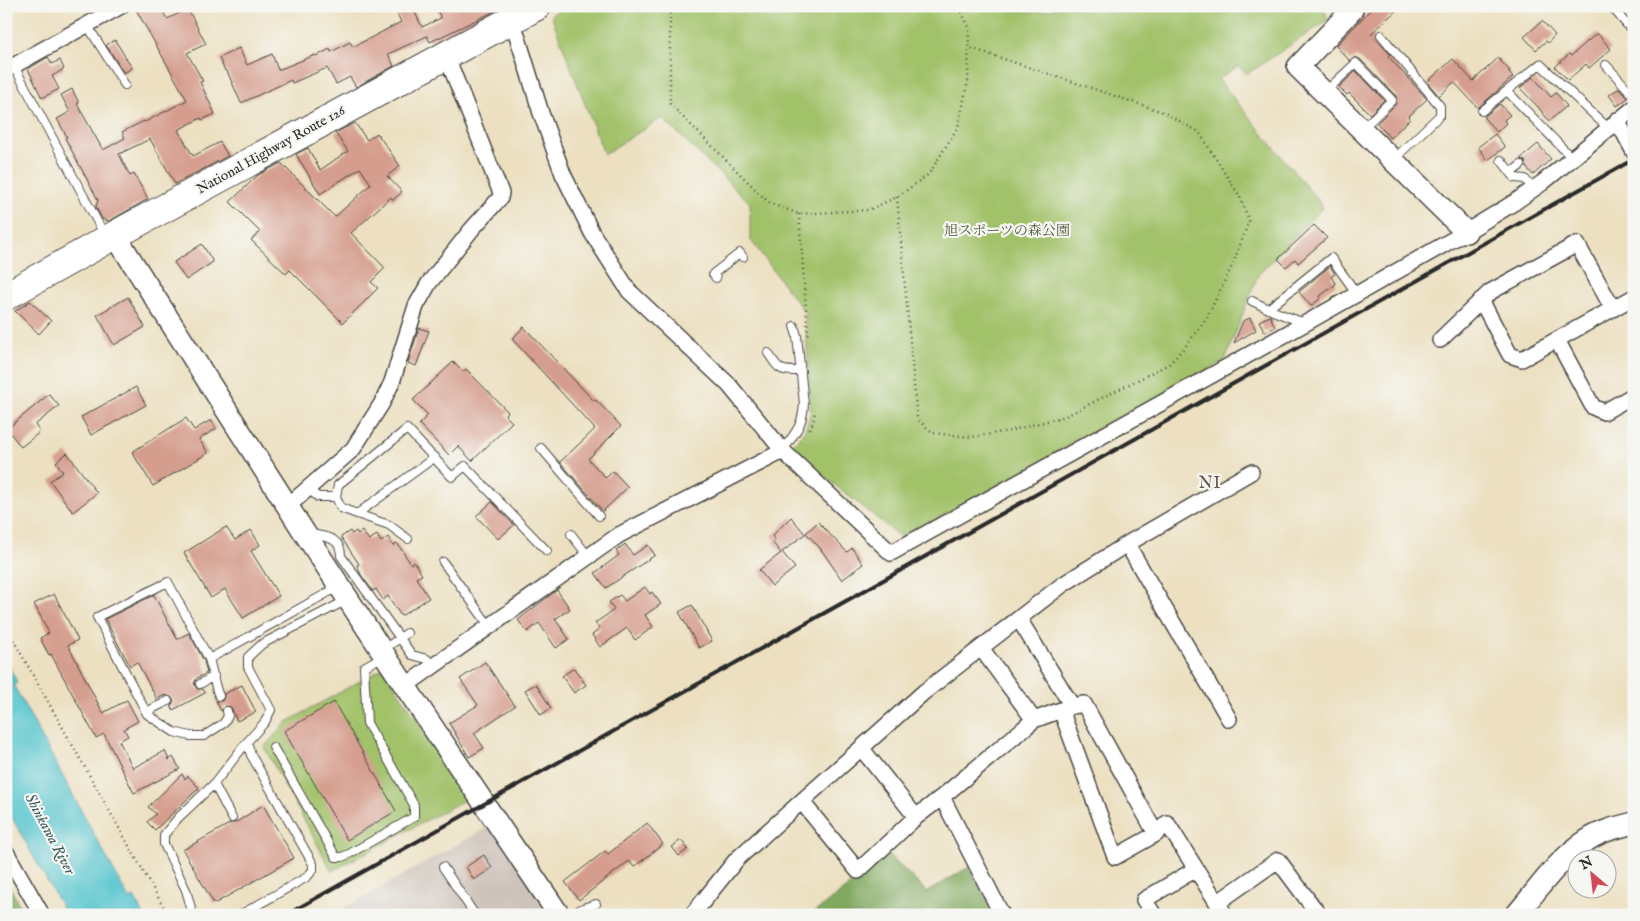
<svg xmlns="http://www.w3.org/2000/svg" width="1640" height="921" font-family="'IM FELL English','Noto Serif JP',serif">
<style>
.industrial{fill:#cdc2b9}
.green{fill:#a2c26b;stroke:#66764b}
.forest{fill:#81a85f;stroke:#566a45}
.water{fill:#59c6cf;stroke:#42787d}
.building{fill:#d59d8d}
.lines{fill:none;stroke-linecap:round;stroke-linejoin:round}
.lane-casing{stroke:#484642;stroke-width:10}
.street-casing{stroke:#484642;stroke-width:18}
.secondary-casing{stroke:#484642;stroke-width:24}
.highway-casing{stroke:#484642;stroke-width:30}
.path{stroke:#484642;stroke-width:2.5;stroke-dasharray:1 4;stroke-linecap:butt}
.lane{stroke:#fff;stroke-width:8}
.street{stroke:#fff;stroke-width:15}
.secondary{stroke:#fff;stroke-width:21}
.highway{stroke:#fff;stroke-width:28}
.rail{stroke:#2b2b2b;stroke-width:4}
.labels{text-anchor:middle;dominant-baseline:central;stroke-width:4.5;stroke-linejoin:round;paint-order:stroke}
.street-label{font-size:14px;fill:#2b2b2b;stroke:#f6f6f2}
.park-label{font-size:14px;fill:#4f583e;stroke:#f6f6f2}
.water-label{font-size:15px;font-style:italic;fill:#395a5c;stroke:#f6f6f2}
.quarter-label{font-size:16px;letter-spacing:1px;fill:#66534d;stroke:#f6f6f2}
</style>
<rect width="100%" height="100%" fill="#f6f6f2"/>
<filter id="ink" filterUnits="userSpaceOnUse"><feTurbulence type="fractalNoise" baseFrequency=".02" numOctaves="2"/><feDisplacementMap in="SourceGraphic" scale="10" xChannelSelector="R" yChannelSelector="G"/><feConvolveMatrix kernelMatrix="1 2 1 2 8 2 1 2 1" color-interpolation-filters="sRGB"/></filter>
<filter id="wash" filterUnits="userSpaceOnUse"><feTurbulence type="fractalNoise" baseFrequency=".0096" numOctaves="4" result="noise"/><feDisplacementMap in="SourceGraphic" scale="20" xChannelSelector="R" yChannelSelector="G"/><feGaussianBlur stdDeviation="1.12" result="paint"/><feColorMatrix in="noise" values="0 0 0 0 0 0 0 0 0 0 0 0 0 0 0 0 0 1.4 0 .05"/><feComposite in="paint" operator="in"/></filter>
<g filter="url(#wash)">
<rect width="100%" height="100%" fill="#ece0c1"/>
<path class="industrial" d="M490 826 551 915H332Z"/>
<path class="green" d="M566 6H1001C1021 13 1041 14 1062 6H1323L1328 20 1247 74 1238 66 1218 79 1323 207 1258 275 1225 360 902 538 816 470 792 446 805 430 811 411 805 313 750 239V203L662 118 604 154 551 15Z
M383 668 468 798 332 871 264 747 287 722Z"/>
<path class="forest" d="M889 855 927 892 969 867 994 915H811Z
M6 880 25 915H6Z"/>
<path class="water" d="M6 661 17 682 14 686 129 899 134 897 144 915H66L6 807Z"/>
<g id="blocks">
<path class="building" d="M134 6H160L167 19 188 9 206 44 187 53 203 81 200 82 215 114 202 120 201 118 178 130 193 156 220 142 228 156 175 184 150 139 119 154 130 176 134 174 148 199 109 221 102 219 96 207 98 200 65 138 67 137 57 119 70 112 61 95 72 89 79 103 77 104 103 150 125 138 122 132 144 121 145 122 187 100Z
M402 6H412L422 27 441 18 435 6H493L495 11 430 42 427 36 388 54 394 66 356 87 350 77 336 84 327 68 292 83 291 80 241 103 227 71H225L219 58 239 48 247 65 272 54 278 70 315 55 316 56 330 49 331 52 350 42 353 47 401 22 395 9Z
M1374 6H1401L1371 34 1390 54 1388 56 1427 99 1408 117 1410 119 1390 138 1377 123 1396 104V96L1360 59 1355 57 1350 61 1336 46Z
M1542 21 1555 35 1548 43 1546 41 1536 50 1524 37Z
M1597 33 1611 49 1589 68 1586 64 1568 80 1555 67 1569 54 1571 56Z
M115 40 132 68 124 73 106 45Z
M48 57 52 64 60 60 64 69 52 76 59 89 42 98 28 69Z
M1498 58 1510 71 1508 72 1513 77 1478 108 1454 82 1439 96 1427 82 1453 59 1473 81Z
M1356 71 1384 100 1370 114 1349 93 1347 95 1339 87Z
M1533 77 1551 97 1556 93 1567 106 1549 121 1538 107 1520 88Z
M1619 88 1628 98 1617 106 1609 95Z
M1500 104 1510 115 1504 120 1506 123 1497 132 1484 118 1485 116Z
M355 123 367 140 377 133 400 166 387 176 402 192 393 200 391 197 351 233 385 268 371 282 378 288 343 323 290 270 286 274 251 240 260 232 230 202 258 175 281 163 335 217 371 184 360 168 320 194 296 154 308 148 320 170 348 151 335 133Z
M1495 134 1505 147 1488 160 1478 147Z
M1538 144 1551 159 1533 175 1526 167 1525 161 1520 159Z
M1314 225 1327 238 1298 263 1295 259 1286 267 1278 259Z
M202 244 213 262 186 280 174 262Z
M1330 266 1335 274 1331 277 1336 284 1320 296 1321 298 1311 306 1299 292Z
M128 297 145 327 114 345 97 315Z
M30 301 51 321 39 334 15 311Z
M1270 316 1275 327 1265 332 1259 321Z
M1250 318 1256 330 1234 343 1243 321Z
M524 327 594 401 596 400 621 426 588 459 606 478 613 471 628 487 603 511 560 462 595 429 512 339Z
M419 328 429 331 416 366 408 363Z
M453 362 463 372 466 369 508 412 505 415 512 422 472 461 458 446 449 455 419 424 428 415 413 400Z
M136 387 146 405 91 435 81 417Z
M49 394 59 406 35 425 40 432 21 447 7 429Z
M186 418 194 430 211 420 216 429 199 439 208 453 153 486 132 452Z
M67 453 97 493 73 512 50 481 63 472 56 462Z
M492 502 514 525 498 539 476 516Z
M791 517 805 534 782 552 795 568 772 586 759 570 781 553 772 542 775 540 772 536Z
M818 522 847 552 852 548 863 564 842 580 820 548 806 533Z
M226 527 235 540 251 530 260 545 251 551 279 596 243 618 225 589 211 598 184 553Z
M350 531 352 534 356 531 358 534 362 531 369 540 377 535 381 542 388 537 393 546 397 543 411 564 414 562 422 575 416 578 429 598 401 616 388 596 383 600 376 589 373 591 361 575 357 565 359 564 341 537Z
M625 544 633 555 648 545 655 555 606 588 595 573 619 555 616 551Z
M645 587 650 594 652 592 661 604 645 615 653 627 635 640 627 628 600 647 592 635 600 629 595 623 614 610 609 602 620 595 625 601Z
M557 590 570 609 555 619 569 639 556 648 539 623 527 632 518 620Z
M54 594 78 640 68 645 103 713 127 700 138 721 124 729 128 736 119 741 133 768 165 751 169 760 173 757 180 769 134 793 104 734 96 738 51 654 49 655 40 638 49 633 34 604Z
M154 595 177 639 189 633 204 661 207 673 197 678 194 683 197 689H203L205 693 173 710 171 706 174 701 171 697 165 695 157 699 137 662 130 666 105 619Z
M692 605 712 641 699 648 679 612Z
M485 662 515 706 474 733 484 748 469 757 449 723 478 705 460 679Z
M574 668 586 685 574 693 562 676Z
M536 684 551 708 541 715 525 690Z
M242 685 256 712 237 721 231 707 225 706 221 711 216 701H222L224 697V694Z
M334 702 396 811 347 840 284 731Z
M182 774 185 779 188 776 199 788 155 830 147 822 156 814 148 807Z
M263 805 294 858 214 904 183 850 231 823H235Z
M647 823 663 844 634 867 629 861 579 900 565 882 605 851 608 854Z
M681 840 688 849 679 856 672 847Z
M484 855 492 868 474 880 466 867Z"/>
</g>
</g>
<g filter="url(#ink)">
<use href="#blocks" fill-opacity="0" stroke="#484642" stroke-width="1"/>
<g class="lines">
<g class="lane-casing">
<path id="lane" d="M1611 6 1634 33
M87 25 125 85
M1381 35 1440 106V115L1394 159
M1606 65 1634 96
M14 66 105 236
M1507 91 1572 158
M1325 92 1356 63 1392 100 1363 128
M1482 111 1540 64 1608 128
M1501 160 1515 178 1525 179 1533 189
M1511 173 1521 165
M716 278 713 274 740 253 743 257
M1252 301 1273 311 1304 323
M1268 309 1331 258 1357 294
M768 353C780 371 779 371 801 371
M541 448 599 516
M783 451C795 431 802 429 804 404L797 336 794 326
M435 457 357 514 341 508 336 497 338 485 407 429 452 477 465 466 547 551
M308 489 318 497H336
M357 514 389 525 408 539
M311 534C326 537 341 537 341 556L412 655 427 659
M571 534 588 556
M443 562 490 627
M384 649 407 633
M209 659 168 582 97 617 147 714 174 732 190 736H204L224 723 228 716 227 711
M200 684 214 676
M219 696C214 685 213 672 209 659L338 587
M146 712 168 701
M273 747 336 857H342L349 854 414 817V805L367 723 364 667 383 656
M214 784 232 818
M443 867 475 915
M193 915 186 890 164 844V835L178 818 214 784 247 742 265 722 271 710 248 667V657L262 644 347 600
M240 915 307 877 313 870V864L251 755 247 742
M571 915 583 908 596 904"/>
</g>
<g class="street-casing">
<path id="street" d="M505 6 512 19 541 113 563 174 592 233 629 291 729 385 783 451 891 553 1306 323 1466 232 1515 202 1542 183 1634 108
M6 70 121 6
M1617 120 1634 152
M1481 300 1510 355 1522 359 1634 297
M1440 340 1490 292 1577 244 1613 309
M1557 340 1593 407 1604 412 1634 395
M288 506 353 449 382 403 392 382 416 306 429 283 472 229 500 198 501 193 446 55
M1127 544 1229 719
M1019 619 1072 706 1061 710 1115 857 1156 834
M981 648 1034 720 1061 710
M405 686 619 535 783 451
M1072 706 1084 704 1156 834 1167 823 1225 915
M862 749 916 817
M942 797 1034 720
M802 802 858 871 916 817 942 797 1002 915
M6 852 42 915
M1217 903 1278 860 1319 915
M692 915 737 859 924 692 1062 585 1127 544 1251 472
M1154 915 1144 900 1196 869"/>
</g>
<g class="secondary-casing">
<path id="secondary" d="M1349 6 1352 10 1298 67 1466 232
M115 235 304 532 405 686 559 915
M1516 915C1538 890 1558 859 1586 841 1600 831 1618 827 1634 823"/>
</g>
<g class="highway-casing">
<path id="highway" d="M6 296 115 235 537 6"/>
</g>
<path class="path" d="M675 6 670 9V104L769 203 799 214 868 210 897 197 929 174 958 127 968 81 969 27 958 6
M897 197 917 419 933 433 972 437 1009 431 1066 416 1169 364 1185 347 1206 319 1232 266 1249 221 1240 197 1199 132 1163 112 968 47
M799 214 808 336
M810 429 813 422 815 413
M6 627 168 915"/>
<use href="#lane" class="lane"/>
<use href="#street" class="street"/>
<use href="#secondary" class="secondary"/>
<use href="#highway" class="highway"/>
<path class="rail" d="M286 915 1634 159"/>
</g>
</g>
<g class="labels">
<g class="street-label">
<text transform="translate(271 150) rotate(-29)">National Highway Route 126</text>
</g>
<g class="park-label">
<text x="1007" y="231">旭スポーツの森公園</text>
</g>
<g class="water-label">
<text transform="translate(50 834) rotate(62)">Shinkawa River</text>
</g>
<g class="quarter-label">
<text x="1210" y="484">NI</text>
</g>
</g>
<rect width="1640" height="921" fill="none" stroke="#f6f6f2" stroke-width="25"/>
<g transform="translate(1592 874) rotate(332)"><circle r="24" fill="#f6f6f2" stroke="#a5a5a2"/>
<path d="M0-4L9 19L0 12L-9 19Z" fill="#d1495b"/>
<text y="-8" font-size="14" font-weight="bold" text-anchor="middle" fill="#2b2b2b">N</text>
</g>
</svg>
